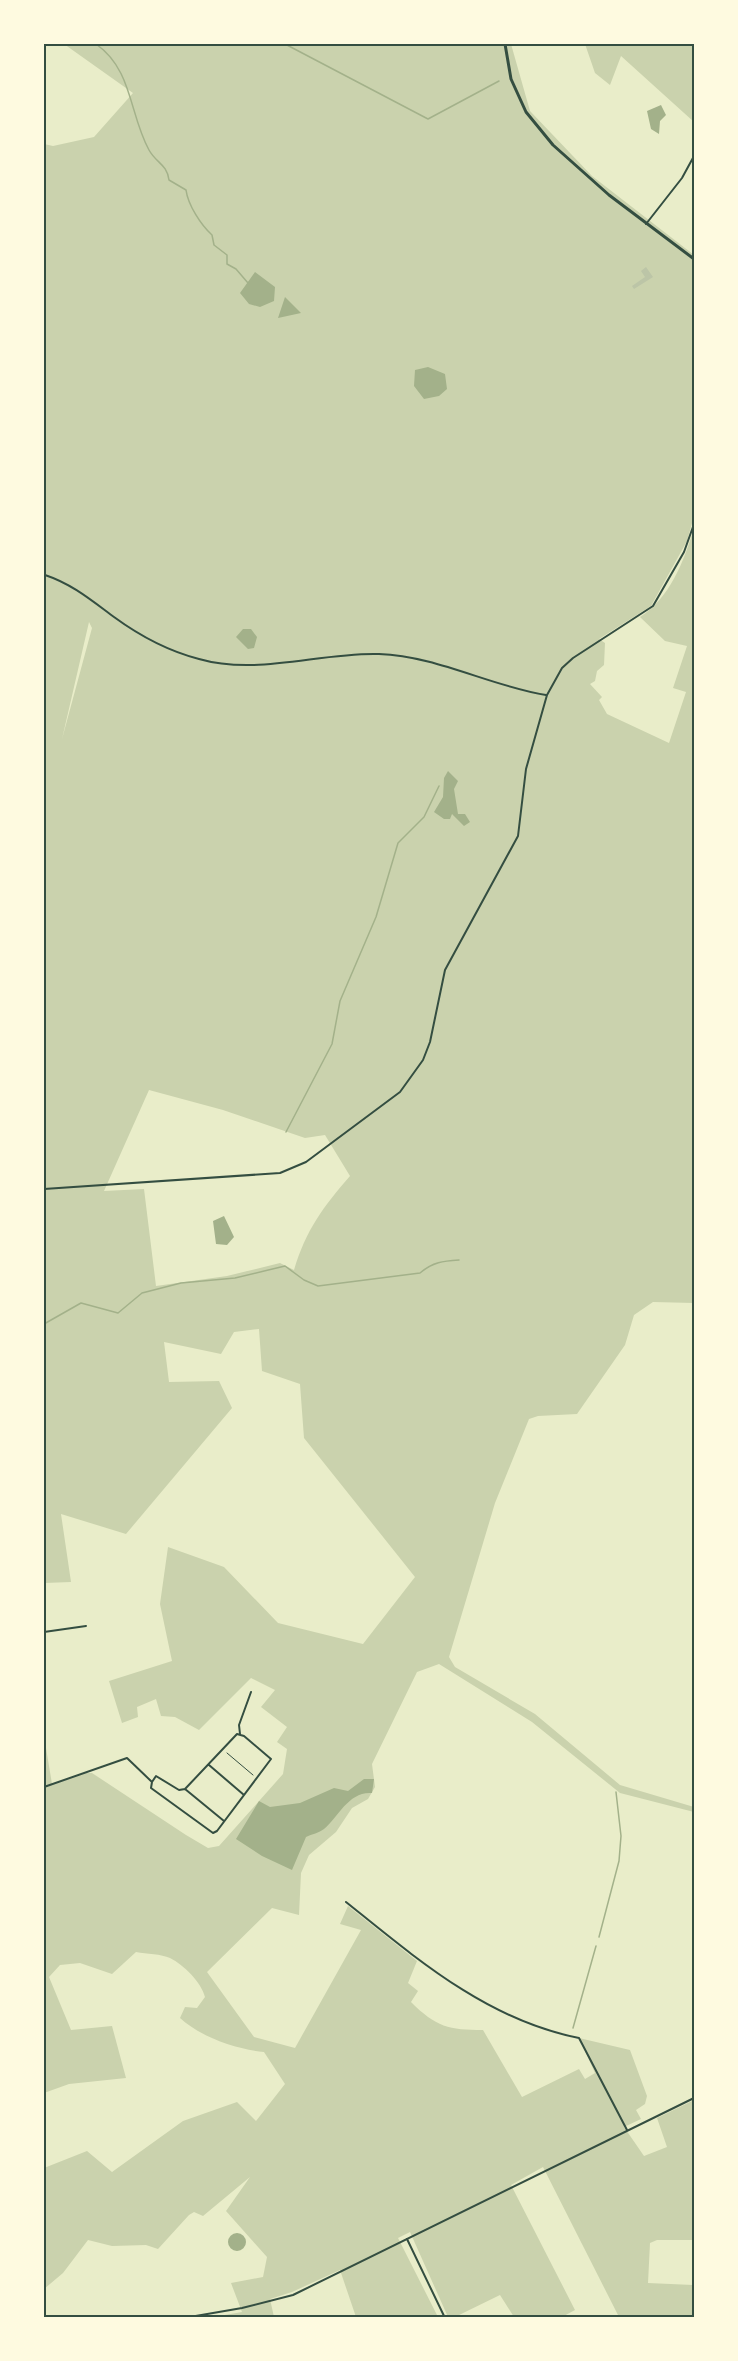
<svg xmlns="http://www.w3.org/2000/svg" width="738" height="2361" font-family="Signika,sans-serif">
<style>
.green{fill:#cad2ad;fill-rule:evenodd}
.water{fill:#a3b18a}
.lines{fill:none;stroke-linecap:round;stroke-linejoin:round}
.stream{stroke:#a3b18a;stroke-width:1.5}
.building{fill:#bcc5a7}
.path{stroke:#344e41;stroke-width:1}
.minor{stroke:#344e41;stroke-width:2}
.tertiary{stroke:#344e41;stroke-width:2}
.secondary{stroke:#344e41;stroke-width:3}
.neatline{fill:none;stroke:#344e41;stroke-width:2}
</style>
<rect width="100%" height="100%" fill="#e9edc9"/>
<path class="green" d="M64 44H511L530 111 592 176 694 255V516L687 541 651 606 599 639 605 643 604 665 597 671 595 681 590 684 602 697 599 700 607 714 669 743 686 692 673 688 687 646 665 641 640 617C670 598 684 561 694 528V1303L653 1302 634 1315 625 1345 577 1414 538 1416 529 1419 495 1503 449 1657 455 1667 535 1714 620 1785 694 1807V1812L620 1793 532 1722 439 1664 417 1672 372 1764 375 1787 368 1799 352 1808 336 1832 309 1855 301 1873 299 1915 272 1908 207 1972 254 2037 295 2048 361 1930 340 1924 348 1906 417 1961 408 1983 418 1991 411 2002C436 2027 449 2030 483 2030L522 2097 579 2069 585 2079 595 2073 579 2038 630 2050 647 2096 645 2104 636 2110 641 2119 624 2127 644 2156 667 2147 657 2118 694 2100 692 2240H657L650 2243 648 2283 693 2285 694 2259V2317H619L543 2167 511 2185 575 2310 562 2317H514L500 2295 455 2317H448L410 2232 398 2238 438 2317H356L340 2270 292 2292 270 2299 274 2317H213L242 2312 231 2283 263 2277 267 2257 226 2211 250 2177 203 2216 194 2212 189 2215 158 2249 146 2245 112 2246 88 2240 63 2273 44 2289V2168L87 2151 112 2172 183 2121 237 2102 256 2121 285 2084 264 2052C235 2049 201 2037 180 2018L185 2007 197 2008 205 1997C201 1982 184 1965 170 1958 161 1954 147 1954 136 1952L112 1974 80 1963 60 1965 49 1977 71 2030 112 2026 126 2078 69 2084 44 2093V1748H46L52 1784 84 1773H92L186 1835 208 1848 219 1846 283 1774 287 1749 277 1742 287 1727 261 1707 275 1690 251 1678 199 1730 175 1717 161 1716 156 1699 137 1707 138 1717 122 1723 109 1681 172 1661 160 1604 168 1547 224 1567 278 1623 363 1644 415 1577 304 1438 300 1384 262 1371 259 1329 234 1332 221 1354 164 1342 169 1382 219 1381 232 1408 126 1534 61 1514 71 1582 44 1583V144L53 146 94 137 133 93ZM89 622 92 628 62 739ZM149 1090 223 1110 305 1138 325 1135 350 1176C323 1207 306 1230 294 1270L280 1263 227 1276 156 1286 144 1189 104 1191Z
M585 44H694V122L621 56 610 85 595 73Z"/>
<path class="water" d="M661 105 666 115 660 121 659 134 651 129 647 111Z
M255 272 275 287 274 301 260 307 249 304 240 293Z
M285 297 301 313 278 318Z
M428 367 445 374 447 389 439 396 424 399 414 386 415 370Z
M243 629H251L257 637 254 648 248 649 236 637Z
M448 771 458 781 454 789 458 814H465L470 822 464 826 452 814 450 819H444L434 812 443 797 444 778Z
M224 1216 234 1237 227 1245 216 1244 213 1221Z
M364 1779H374L372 1793C349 1791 339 1816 324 1829 319 1833 312 1834 306 1837L292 1870 262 1856 236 1839 259 1801 270 1807 300 1803 334 1788 348 1791Z
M228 2242a9 9 0 1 1 18 0a9 9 0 1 1-18 0Z"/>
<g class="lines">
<path class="stream" d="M96 44C133 70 129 114 149 150 156 163 167 164 169 180L186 190C188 205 201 225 212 235L214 245 227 255V264L236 269 248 283
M285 44 428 119 499 81
M286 1132 332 1044 340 1001 376 917 398 843 424 817 439 786
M44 1324 81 1303 118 1313 142 1293 181 1283 235 1278 285 1266 304 1280 318 1286 420 1273C433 1262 443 1261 459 1260
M599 1937 619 1861 621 1836 616 1792
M573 2028 596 1946"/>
</g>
<path class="building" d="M646 267 653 277 634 289 632 286 645 277 641 271Z"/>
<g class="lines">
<path class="path" d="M227 1753 253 1775"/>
<path class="minor" d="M646 224 682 178 694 156
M45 575C72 584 91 600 114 617 140 636 168 651 199 659 258 676 320 652 379 654 437 656 490 686 546 695
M44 1632 86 1626
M240 1734 239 1725 251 1692
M209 1765 244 1795
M152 1782 151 1788 213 1833 217 1831 271 1759 244 1736 237 1734 185 1789
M44 1787 127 1758 152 1782 156 1776 179 1790 185 1789
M185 1789 224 1821
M346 1902C417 1959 487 2020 579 2038L627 2130
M407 2239 445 2318"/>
<path class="tertiary" d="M44 1189 280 1173 306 1162 400 1092 423 1060 430 1042 445 970 518 836 526 769 547 695 562 668 573 658 653 606 684 552 694 524
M184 2318 242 2308 293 2295 694 2098"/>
<path class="secondary" d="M505 44 511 79 526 112 553 145 609 195 694 259"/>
</g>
<rect width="738" height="2361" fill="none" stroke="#fefae0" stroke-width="90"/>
<rect x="45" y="45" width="648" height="2271" class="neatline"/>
</svg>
